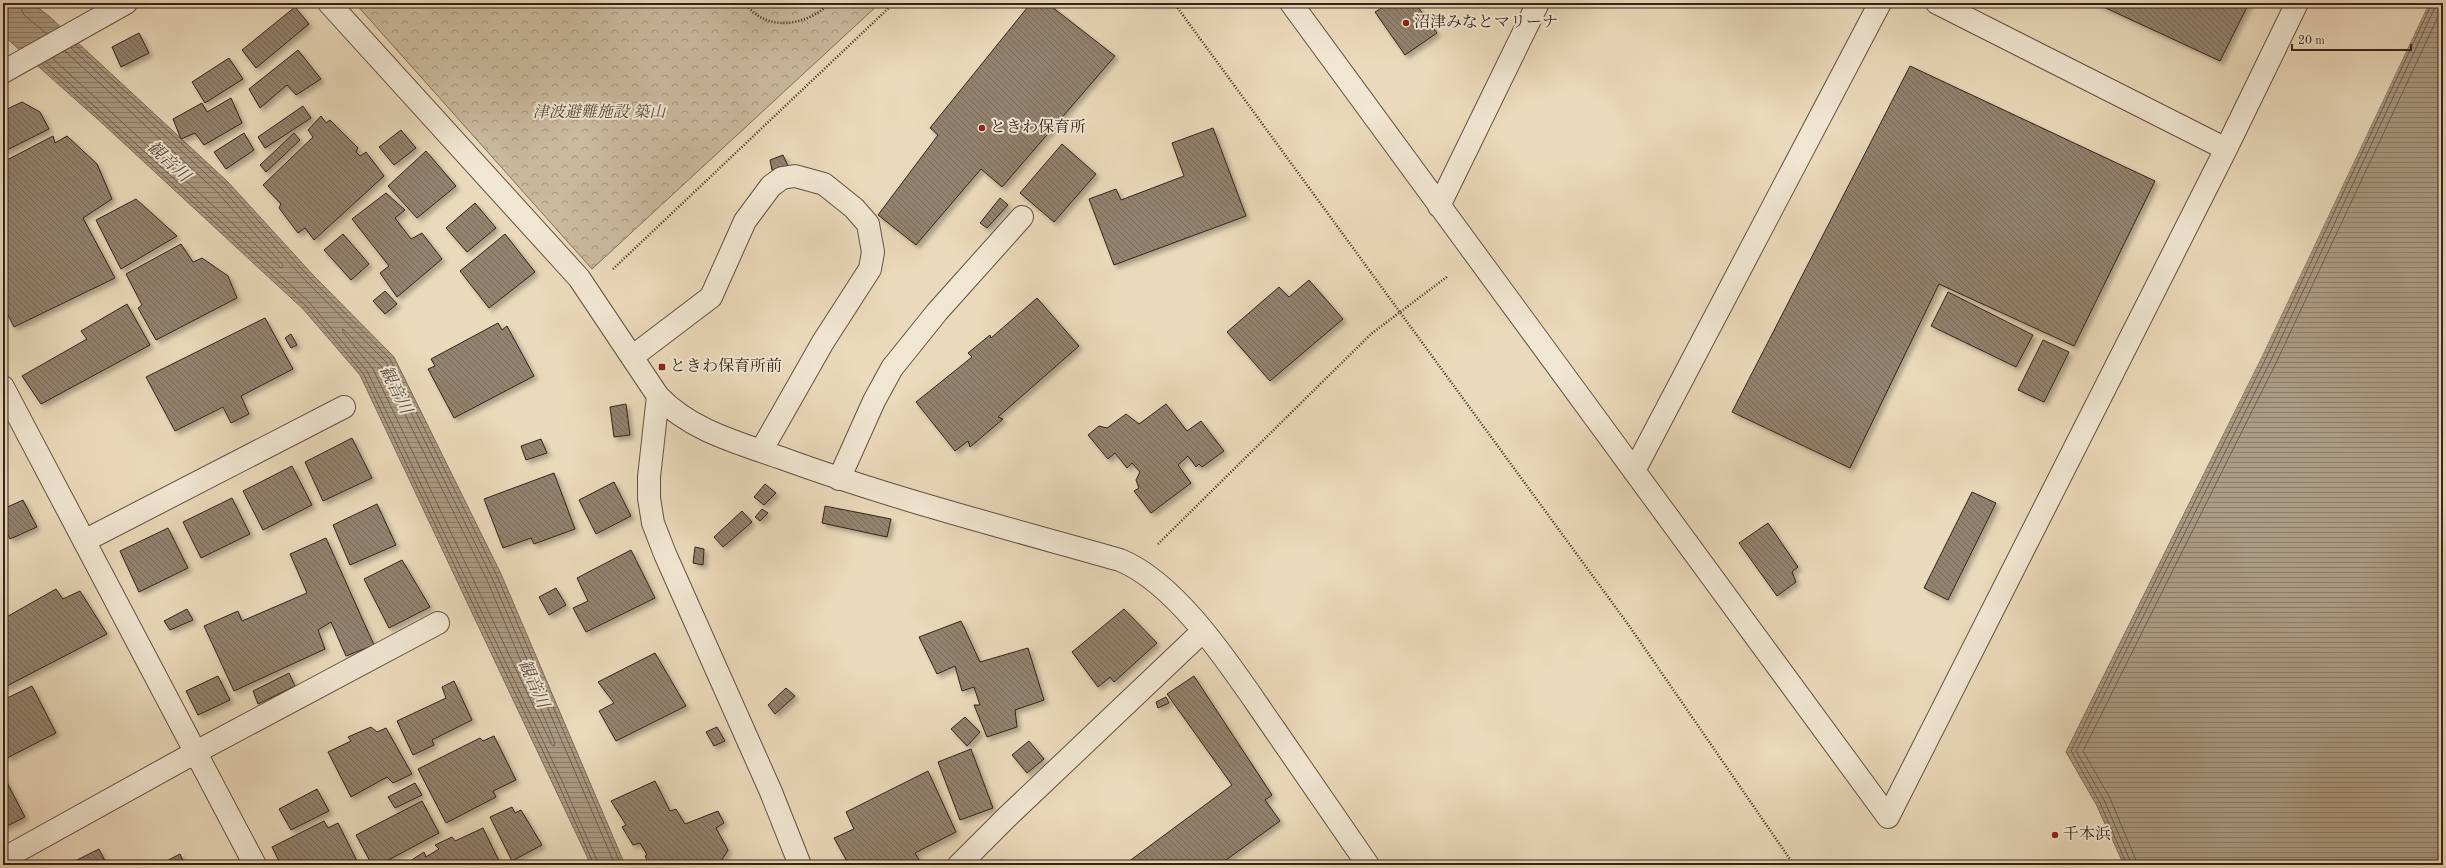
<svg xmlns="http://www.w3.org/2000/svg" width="2446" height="868" font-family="'Old Standard TT','Noto Serif JP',serif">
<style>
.forest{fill:url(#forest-crowns);stroke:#806e5d}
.water{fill:url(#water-rules);stroke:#7c6b5a}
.pier{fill:#ead9ba}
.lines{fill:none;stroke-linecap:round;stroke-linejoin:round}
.shore{stroke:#705f50;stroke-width:1}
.building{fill:url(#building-back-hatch);stroke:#35231b;filter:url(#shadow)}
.minor-casing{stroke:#625043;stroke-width:24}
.path{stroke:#35231b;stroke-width:2.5;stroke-dasharray:1 2;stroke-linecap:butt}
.minor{stroke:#f1e6d2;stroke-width:22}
.poi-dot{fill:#8f2418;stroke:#f1e6d2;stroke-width:1.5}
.labels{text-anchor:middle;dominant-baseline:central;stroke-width:4;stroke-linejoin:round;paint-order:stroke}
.poi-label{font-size:16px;fill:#35231b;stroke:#f1e6d2;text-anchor:start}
.park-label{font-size:16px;font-style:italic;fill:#5a493c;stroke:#f1e6d2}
.water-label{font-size:17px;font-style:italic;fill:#59473a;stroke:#f1e6d2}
</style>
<defs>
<pattern id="forest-crowns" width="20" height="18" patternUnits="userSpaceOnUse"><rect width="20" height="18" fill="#cbba9f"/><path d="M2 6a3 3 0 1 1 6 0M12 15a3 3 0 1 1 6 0" fill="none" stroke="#a69781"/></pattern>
<pattern id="water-rules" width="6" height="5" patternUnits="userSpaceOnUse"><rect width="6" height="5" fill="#ac9b84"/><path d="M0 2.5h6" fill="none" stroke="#8d7e6b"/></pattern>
<pattern id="building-back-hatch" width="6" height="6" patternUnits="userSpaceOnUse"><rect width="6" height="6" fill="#93826e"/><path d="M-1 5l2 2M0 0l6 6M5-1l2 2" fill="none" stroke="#796a5a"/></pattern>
<filter id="shadow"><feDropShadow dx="3.5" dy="3.5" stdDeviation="2" flood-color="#0004"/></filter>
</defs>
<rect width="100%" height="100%" fill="#ead9ba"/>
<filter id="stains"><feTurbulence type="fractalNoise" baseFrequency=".005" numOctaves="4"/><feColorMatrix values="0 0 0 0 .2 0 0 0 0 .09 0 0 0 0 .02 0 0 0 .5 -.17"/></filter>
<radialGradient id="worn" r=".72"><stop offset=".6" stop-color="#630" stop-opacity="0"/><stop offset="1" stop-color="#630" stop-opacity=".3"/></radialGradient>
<path class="forest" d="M355 3H880L592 269Z"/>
<path class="water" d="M3 3H32L50 17 228 182 313 275 394 357 501 574 625 865H591L360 375 303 309 103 124 3 35Z
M2429 3H2443V865H2124L2096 804 2066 752 2262 356Z"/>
<path class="pier" d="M2427 3H2429L2262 356 2064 754 2261 356Z"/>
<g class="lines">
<path class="shore" d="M19 3 24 15 47 34
M75 45 225 184 310 278 390 359 497 576 621 865
M71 48 221 188 307 282 386 362 492 578 615 865
M52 58 281 268 283 267V265L217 192 65 51
M46 62 309 302 367 371 562 781 599 865
M42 64 306 306 363 373 558 783 594 865
M343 329 381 366 487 580 555 743 554 746 552 745 373 369 343 332Z
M2127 865 2100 803 2071 751 2266 358 2432 3
M2132 865 2104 800 2076 751 2271 360 2437 3
M2138 865 2110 798 2083 751 2276 363 2443 6"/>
</g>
<path class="building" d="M1031 3H1047L1115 56 1002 187 981 169 916 245 878 215 938 135 930 128Z
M1389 3H1415L1437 33 1405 55 1375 12Z
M2095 3H2249L2220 61Z
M295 7 309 24 256 68 242 50Z
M139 33 149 53 121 67 112 47Z
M298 50 321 79 296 95 287 85 260 108 249 89Z
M229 58 243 79 205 103 192 82Z
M1910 66 2155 181 2074 346 1939 284 1850 468 1732 412Z
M231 98 242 123 204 145 195 133 181 139 173 119 202 103 207 112Z
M22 102 40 112 49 129 3 152V111Z
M303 106 311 118 265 148 258 137Z
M321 116 326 123 330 120 358 148 356 152 360 156 366 152 384 176 314 240 305 228 298 233 279 208 281 204 263 185 313 137 308 130Z
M1213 128 1246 216 1114 265 1089 199 1116 189 1121 200 1184 176 1172 143Z
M401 130 416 148 394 165 379 147Z
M244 133 254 150 226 169 214 152Z
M294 133 300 140 266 172 260 165Z
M53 136 55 143 67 136 97 164 112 199 83 218 115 278 14 327 3 305V162Z
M1062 144 1096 174 1054 222 1020 193Z
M426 151 456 186 417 218 388 186Z
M783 155 788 166 772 170 770 160Z
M386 193 405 210 395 218 411 239 422 233 442 259 397 297 380 273 389 266 352 219Z
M1000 198 1008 205 987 228 980 223Z
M136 199 177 236 121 269 96 220Z
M475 203 496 228 467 252 446 228Z
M343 234 369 264 351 280 324 250Z
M505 234 535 272 489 308 460 271Z
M181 244 193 262 202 258 228 276 237 298 156 340 138 308 142 305 126 274Z
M1309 280 1343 319 1270 381 1227 332 1279 287 1289 297Z
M385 291 397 304 385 314 373 301Z
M1948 292 2033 335 2016 367 1931 326Z
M1037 298 1079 346 998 417 1003 419 970 447 968 441 955 451 916 402 972 357 968 353 990 335 991 338Z
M127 304 150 345 41 404 22 376 87 339 81 331Z
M265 318 293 369 241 396 249 414 231 423 223 407 175 431 146 377Z
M498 323 502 330 507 326 534 376 454 418 428 369 435 366 431 359Z
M291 334 297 345 291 348 285 338Z
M2043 340 2069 352 2044 402 2018 390Z
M626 404 630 435 614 437 610 407Z
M1166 404 1187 431 1201 421 1224 451 1202 467 1199 464 1196 467 1188 456 1178 465 1191 483 1151 513 1134 491 1139 488 1136 480 1140 472 1132 463 1127 468 1115 453 1108 459 1088 435 1099 426 1107 428 1126 414 1139 424Z
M352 438 372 478 323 501 305 462Z
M541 439 547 453 526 460 521 446Z
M292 466 312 505 263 530 243 491Z
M554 473 575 529 534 544 531 538 503 548 484 499Z
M614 482 631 516 596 534 579 500Z
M765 484 776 493 764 505 754 497Z
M1972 492 1996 503 1948 600 1924 588Z
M232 498 250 534 201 558 183 522Z
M23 500 37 527 10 539 3 524V509Z
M377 504 396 545 350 565 333 525Z
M825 506 891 519 887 537 822 523Z
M762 509 768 513 760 521 755 517Z
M742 511 752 522 723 547 714 537Z
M1768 523 1798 567 1792 572 1796 582 1777 596 1739 543Z
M168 528 188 568 139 592 120 551Z
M326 538 374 645 346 656 331 622 318 630 325 649 234 691 204 626 238 611 242 621 307 593 290 554Z
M695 547 704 549 703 565 693 563Z
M631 550 655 598 586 632 573 608 588 601 577 578Z
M402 560 430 607 389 628 364 579Z
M556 588 566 605 549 615 539 597Z
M56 589 63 599 80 591 107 634 3 688V619Z
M187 609 193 620 170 630 164 621Z
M1124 609 1157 643 1114 682 1110 677 1098 687 1072 652Z
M961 621 980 662 1028 648 1044 700 1015 710 1017 727 987 737 974 705H980L974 687 962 691 955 666 937 674 919 637Z
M655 653 686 706 616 741 599 711 614 703 598 682Z
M289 673 295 686 258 704 253 691Z
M218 676 230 700 198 715 186 691Z
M1194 676 1272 795 1265 800 1280 821 1219 865H1124L1232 785 1167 694Z
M454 681 472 720 432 740 434 745 413 755 397 721 446 698 442 687Z
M32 686 56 733 7 758 3 750V700Z
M786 688 795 696 775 714 768 705Z
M1166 697 1169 703 1158 708 1156 702Z
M965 717 980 732 967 746 951 729Z
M371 727 377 732 386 728 412 774 393 783 387 777 351 797 328 752 351 741 348 737Z
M717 727 725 741 714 746 706 732Z
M494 736 516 780 493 791 496 797 446 823 418 769 480 738 483 741Z
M1029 741 1044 759 1027 773 1012 755Z
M971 749 993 808 960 820 938 762Z
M928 771 956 832 915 853 922 865H849L834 838 854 829 846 812Z
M3 775 25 817 3 828Z
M655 781 670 811 676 809 685 824 718 811 724 823 716 828 728 850 721 861 722 865H649L645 856 647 855 640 843 633 845 622 827 626 825 611 801Z
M415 783 422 795 395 808 388 797Z
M317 789 329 811 291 830 279 809Z
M422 801 439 833 379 865H372L356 835Z
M512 807 515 813 521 810 542 845 512 861 490 817Z
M324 821 328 828 338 823 359 865H281L272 847Z
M483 828 501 865H408L407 863 424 852 426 857 439 849 435 845 452 837 455 841Z
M99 849 107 865H67Z
M180 854 185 865H159Z
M1001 860 1024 865H1000Z"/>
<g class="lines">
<g class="minor-casing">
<path id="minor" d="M329 3 579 278 658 396C691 431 739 443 784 459 894 499 1007 528 1120 560 1181 585 1237 676 1275 730 1306 775 1337 820 1368 865
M1291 3 1888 817 2226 149 2297 3
M1937 3 2226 149
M3 72 126 3
M1439 206 1538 3
M632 357 711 297 745 221 771 186 782 178 795 176 824 184 854 208 868 224 873 252 870 269 823 342 761 451
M3 387 255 865
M658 396 649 477V498L653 523 665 554 771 792 800 865
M1634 471 1880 3
M839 479 874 401 892 368 937 312 1022 217
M84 541 344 407
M3 859 196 752 438 623
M959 865 1007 817 1203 631"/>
</g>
<path class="path" d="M745 3C766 33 807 26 830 3
M1174 3 1630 627 1794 865
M613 269 894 3
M1158 544 1371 334 1448 276"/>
<use href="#minor" class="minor"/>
</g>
<g class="poi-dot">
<circle cx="1406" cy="23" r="4"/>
<circle cx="982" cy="128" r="4"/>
<rect x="658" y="363" width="8" height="8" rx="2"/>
<circle cx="2055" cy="835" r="4"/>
</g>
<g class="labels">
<g class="poi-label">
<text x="1414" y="23">沼津みなとマリーナ</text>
<text x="990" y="128">ときわ保育所</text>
<text x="670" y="367">ときわ保育所前</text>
<text x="2063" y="835">千本浜</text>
</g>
<g class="park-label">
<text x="599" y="113">津波避難施設 築山</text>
</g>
<g class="water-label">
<text transform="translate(168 162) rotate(43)">観音川</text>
<text transform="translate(395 390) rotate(64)">観音川</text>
<text transform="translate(533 684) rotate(66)">観音川</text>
</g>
</g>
<rect width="2446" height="868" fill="none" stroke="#ead9ba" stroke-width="16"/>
<rect x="4" y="4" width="2438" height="860" fill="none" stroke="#35231b" stroke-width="2"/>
<rect x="8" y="8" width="2430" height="852" fill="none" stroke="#35231b"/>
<path d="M2292 44v6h119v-6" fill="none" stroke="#35231b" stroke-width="2"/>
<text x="2298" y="44" font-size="12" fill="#35231b" stroke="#f1e6d2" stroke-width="3" paint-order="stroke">20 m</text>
<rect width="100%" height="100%" filter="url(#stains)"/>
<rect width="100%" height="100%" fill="url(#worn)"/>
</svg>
